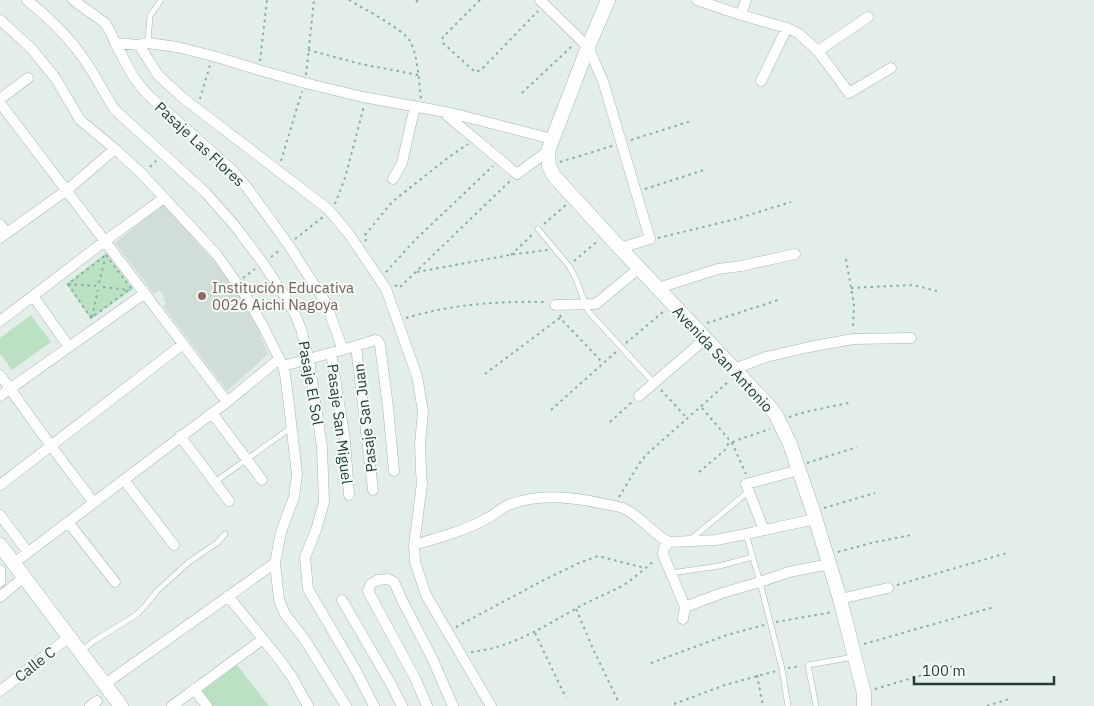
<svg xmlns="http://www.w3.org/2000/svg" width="1094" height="706" font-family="'IBM Plex Sans',sans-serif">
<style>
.built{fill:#d1ded7}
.green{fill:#bbe0c2}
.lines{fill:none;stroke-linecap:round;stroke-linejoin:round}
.lane-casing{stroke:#a5b6af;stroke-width:6}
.street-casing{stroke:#a5b6af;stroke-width:11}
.secondary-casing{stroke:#a1baaf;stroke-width:15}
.path{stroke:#82b3a0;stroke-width:2;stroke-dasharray:2.5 4;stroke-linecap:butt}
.lane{stroke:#fff;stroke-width:5}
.street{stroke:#fff;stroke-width:10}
.secondary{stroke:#fff;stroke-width:14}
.education-dot{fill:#8d6e63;stroke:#f4faf7;stroke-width:2}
.labels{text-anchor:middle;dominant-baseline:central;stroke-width:4;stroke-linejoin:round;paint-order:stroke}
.street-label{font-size:15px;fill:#224036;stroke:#f4faf7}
.education-label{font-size:15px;fill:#785e54;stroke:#f4faf7;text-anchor:start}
</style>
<rect width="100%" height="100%" fill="#e3eee8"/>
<path class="built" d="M164 204 234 285 254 318 268 354 227 391 163 306 167 304 163 299 165 298 159 290 154 294 115 243Z"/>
<path class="green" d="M106 253 133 289 91 319 66 284Z
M31 315 51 342 12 370 0 354V338Z
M237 665 269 706H212L201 692Z"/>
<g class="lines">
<g class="lane-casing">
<path id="lane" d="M148 43 150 16 161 0
M538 229 569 266 576 279 588 311 654 383
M215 482 292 427
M746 534 760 582 782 669 788 706
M691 539 748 492
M671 573 719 566 753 557
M81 651 94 641 136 615 145 606 157 591 189 562 217 543 225 534
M816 706 808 665 854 657"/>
</g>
<g class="street-casing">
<path id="street" d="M27 0C48 17 69 37 84 59 95 75 104 93 115 110L206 193 235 226 263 263 286 298 295 314 301 329 309 360 322 447 324 502 316 530 305 557 308 589 355 669 374 706
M73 0 105 23 111 33 115 43 134 78 147 94 231 169 245 185 288 244 326 303 343 350
M540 0 588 47 603 81 650 239 620 248
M697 0 741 15 787 28 798 33 818 51 849 93 891 68
M741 15 746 0
M0 20 31 48 56 79 80 120 115 149 142 174 217 255 245 295 263 326 283 366 285 374 288 397 297 474 294 497 281 532 275 563 279 600 285 614 305 640 346 706
M115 43 139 45 148 43 177 47 213 56 259 70 305 83 363 97 451 113 552 139
M139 45 158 75 183 98 328 209 349 234 386 289 417 376 423 411 420 444 421 471 422 483 414 545 415 562 426 595 491 706
M818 51 868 17
M761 81 787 28
M0 99 28 78
M0 103 227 402
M443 112 517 174 548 151
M393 179 402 163 415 106
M0 224 7 233
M0 238 67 190 115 149
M658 288 718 269 741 266 795 254
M33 296 69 347
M555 305 596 304 639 268
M0 321 105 241 164 198
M356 346 373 490
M331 353 345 440 349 495
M283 366 356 346 375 340 378 341 380 345 388 407 394 471
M734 369 766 357 809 347 853 339 911 338
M0 375 51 446 94 503
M0 396 145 293
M639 396 705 339
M212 413 262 480
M180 436 229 501
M124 480 174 545
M0 485 183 344
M0 515 28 552
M68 522 115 582
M764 530 746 484 799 470
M669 542 664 548 663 554 685 607 683 619
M414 545C438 538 464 531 486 519 494 515 501 508 509 505 538 493 574 497 604 504 610 505 617 506 623 508 641 516 652 534 669 542L716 540 746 534 815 519
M14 563 227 402 279 359
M0 570V582
M228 596 279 659 292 677 308 706
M0 597 24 577
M840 599 888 588
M342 600 392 686 402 706
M685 607 722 593 760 582 789 572 830 564
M105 684 275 563
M194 689 207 706
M0 691 69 637
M90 706 97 701
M172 706 263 639
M427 706 415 678 368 591 371 584 378 580 388 579 394 582 402 600 433 660 453 706"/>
</g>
<g class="secondary-casing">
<path id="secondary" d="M608 0 588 47 548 151 549 166 554 176 620 248 769 406 776 415 790 444 813 511 840 599 864 693V706
M0 545 121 706"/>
</g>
<path class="path" d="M349 0C363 8 404 30 410 41 418 55 419 83 421 99
M480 0 443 37 442 40 443 43 475 72 481 70 538 11
M416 2 418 0
M308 50 361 64 418 75
M260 61 267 0
M306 75 314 0
M522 93 573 45
M200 99 210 65
M631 140 691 121
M281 161 302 91
M560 162 612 146
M150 167 157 160
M645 189 707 169
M335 204 345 178 363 110V106
M544 224 567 204
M658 238 736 219 791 202
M295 239 323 217
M365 241 366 240 365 235 392 202 449 157 468 144
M106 255 131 288 91 318 68 284Z
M511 255 533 234
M271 257 281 249
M846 259 854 305 853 329
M574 261 599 240
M386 272 416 239 493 166
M417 272 515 254 548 250
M243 278 255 269
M99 283 105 259
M68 284 96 286
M395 285 399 288 510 181
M103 287 130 290
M851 288 913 285 937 291
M560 315 562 320 603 363
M92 317 98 290
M406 318C452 304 500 301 547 302
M707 323 781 299
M626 343 664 311
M485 374 561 317
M661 390 687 418
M702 408 732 443 746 474
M551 410 617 351
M789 417C809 410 831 407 852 402
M610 422 632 402
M807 463 857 447
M699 472 725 450 728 444 746 437 770 429
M619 497 641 461 647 454C675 429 703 405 730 380
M824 508 875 493
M838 552 875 542 912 535
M897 585 1007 553
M576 609 594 651 619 703
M776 622 833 612
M456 627 542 581 579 563 598 556 645 568
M535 633 566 698
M864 644 994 607
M471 652C511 648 543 627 577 608 591 600 607 594 622 586 634 579 644 569 655 560
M651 663 727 635 764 625
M788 668 801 666
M757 675 763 706
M875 689 953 666
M674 704 725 685 776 671
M987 706 1009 699"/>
<use href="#lane" class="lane"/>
<use href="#street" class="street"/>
<use href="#secondary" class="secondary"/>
</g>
<circle class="education-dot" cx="202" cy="296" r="5"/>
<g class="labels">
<g class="street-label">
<text transform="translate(200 144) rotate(43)">Pasaje Las Flores</text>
<text transform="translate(723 359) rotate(47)">Avenida San Antonio</text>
<text transform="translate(311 383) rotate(80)">Pasaje El Sol</text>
<text transform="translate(365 418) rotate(-97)">Pasaje San Juan</text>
<text transform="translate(340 424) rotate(83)">Pasaje San Miguel</text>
<text transform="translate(35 664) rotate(-38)">Calle C</text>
</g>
<g class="education-label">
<text x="212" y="287">Institución Educativa<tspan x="212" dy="17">0026 Aichi Nagoya</tspan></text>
</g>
</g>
<path d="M914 676v8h140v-8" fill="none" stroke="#224036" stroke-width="2.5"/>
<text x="922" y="676" font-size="15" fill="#224036" stroke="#f4faf7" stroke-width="4" paint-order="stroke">100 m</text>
</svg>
